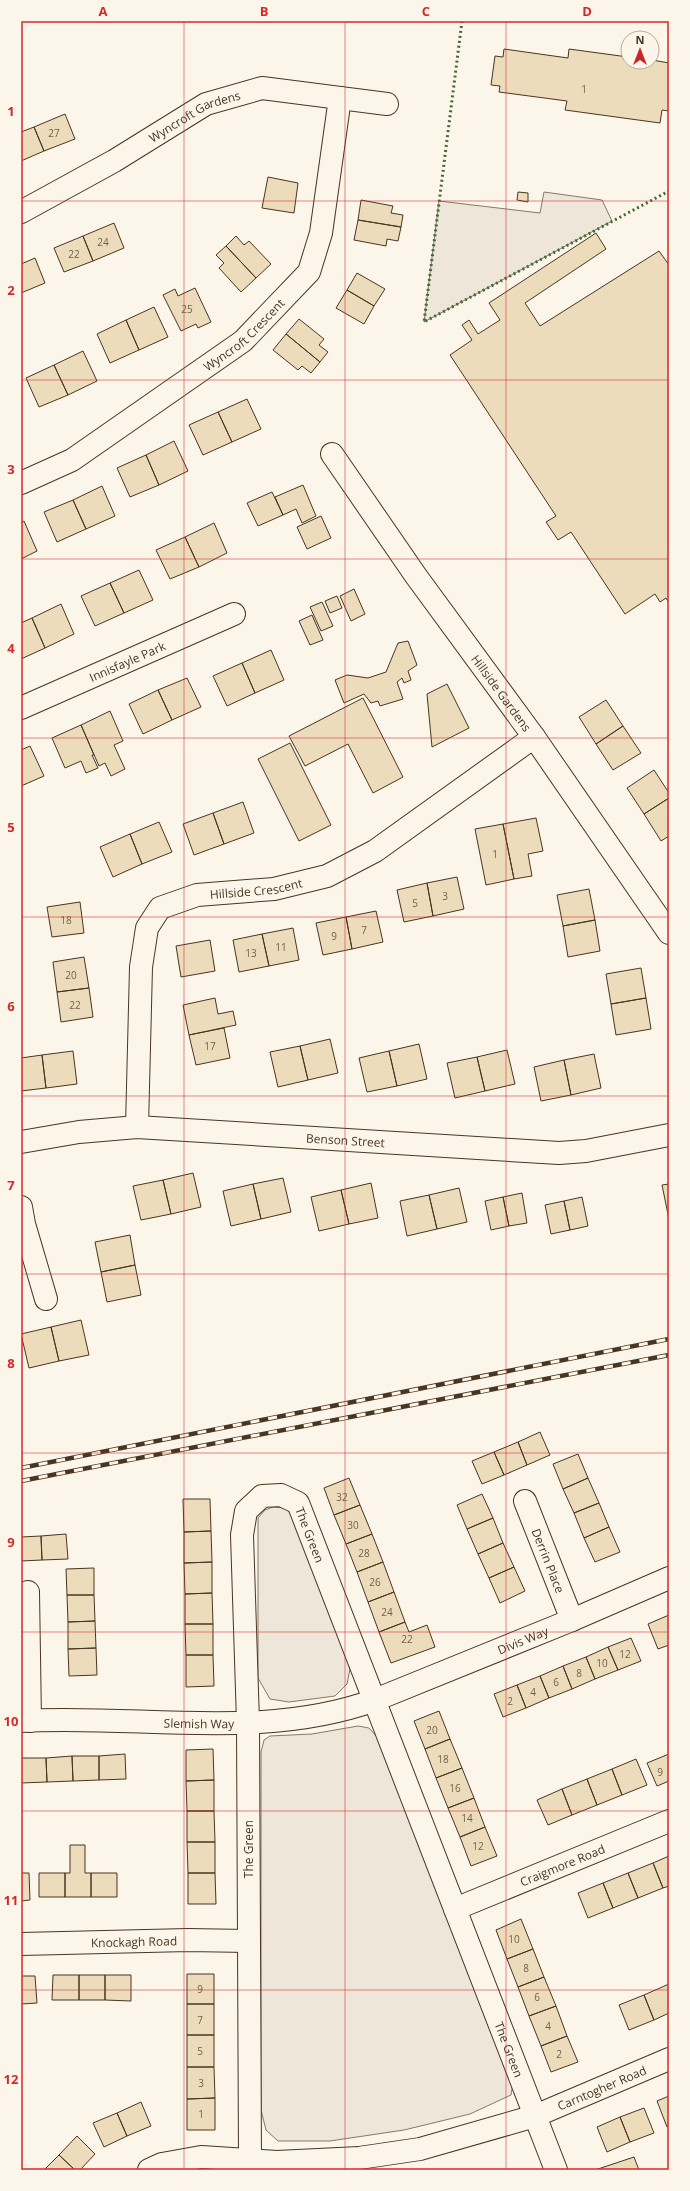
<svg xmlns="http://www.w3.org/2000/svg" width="690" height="2191" font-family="'Open Sans',sans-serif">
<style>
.green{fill:#ede6d9;stroke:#887966}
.building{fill:#ecdcbc;stroke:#4a3520}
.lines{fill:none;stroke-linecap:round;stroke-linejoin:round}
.minor-casing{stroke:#4a3520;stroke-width:24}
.minor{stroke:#fbf6e9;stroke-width:22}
.rail-casing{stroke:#4a3520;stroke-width:4.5}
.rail{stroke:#fbf6e9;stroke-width:3;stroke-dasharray:9;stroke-linecap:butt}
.hedge{stroke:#436837;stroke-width:3;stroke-dasharray:2 3;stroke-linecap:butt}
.grid{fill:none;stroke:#d62828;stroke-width:1;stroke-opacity:0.55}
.labels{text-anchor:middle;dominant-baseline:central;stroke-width:3;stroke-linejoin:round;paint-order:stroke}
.number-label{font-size:10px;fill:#725f47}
.street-label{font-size:12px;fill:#4a3520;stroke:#fbf6e9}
.neatline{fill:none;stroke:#d62828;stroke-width:1.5}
.grid-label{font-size:13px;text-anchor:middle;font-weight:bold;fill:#d62828}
</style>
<rect width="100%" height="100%" fill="#fbf6e9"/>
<path class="green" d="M544 192 602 200 612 221 424 322 439 201 540 213Z
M273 1507 286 1508 292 1516 351 1664 347 1684 335 1696 289 1702 270 1699 258 1678V1518L265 1510Z
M358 1726 369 1728 378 1738 513 2083 511 2095 470 2114 404 2130 330 2141H278L266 2130 261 2110V1752L264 1740 270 1736 312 1734Z"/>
<path class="building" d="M504 49 568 58 569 49 628 57V62H652V60L669 63V111L662 110 660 123 565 110 567 101 499 92 500 86 491 85 495 56 503 57Z
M65 114 75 139 44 151 34 127Z
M34 127 44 151 21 161V132Z
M268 177 298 183 294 213 262 208Z
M518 192 528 193V202L517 200Z
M361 200 393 206 391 213 403 215 401 227 358 220Z
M358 220 401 227 398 241 387 239 386 246 354 240Z
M114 223 124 248 93 261 83 236Z
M596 233 606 249 525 303 540 326 659 251 669 265V603L666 598 660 602 655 594 625 614 571 532 558 540 546 522 556 516 450 355 472 340 462 325 469 320 478 334 500 320 489 303Z
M83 236 93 261 64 272 54 248Z
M236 236 244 245 249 241 271 264 256 278 226 246Z
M226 246 256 278 241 292 219 268 224 263 216 255Z
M35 258 45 283 21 293V264Z
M357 273 385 289 374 306 347 290Z
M195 288 211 322 198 328 196 324 181 331 163 295 175 289 178 296Z
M347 290 374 306 364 324 336 308Z
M154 307 168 337 139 350 126 320Z
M299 319 324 339 319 345 328 352 320 362 286 334Z
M126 320 139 350 110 363 97 334Z
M286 334 320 362 311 373 302 366 298 370 273 350Z
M83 351 97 381 68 395 54 365Z
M54 365 68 395 39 407 26 378Z
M247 399 261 429 232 442 218 412Z
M218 412 232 442 203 455 189 425Z
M174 441 188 471 159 485 146 455Z
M146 455 159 485 130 497 117 468Z
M303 485 316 516 302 523 296 509 283 515 275 497Z
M102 486 115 516 86 529 73 500Z
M272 492 283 515 258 526 247 503Z
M73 500 86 529 57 542 44 512Z
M321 516 331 538 307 549 297 527Z
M24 521 37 551 21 559V523Z
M214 523 227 553 199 567 185 537Z
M185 537 199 567 170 579 156 550Z
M139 570 153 600 124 613 110 583Z
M110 583 124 613 95 626 81 596Z
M354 589 365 614 351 621 340 596Z
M337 596 342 608 330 613 325 601Z
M322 602 333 626 321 631 310 607Z
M61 604 74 634 45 648 32 618Z
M312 615 323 640 310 645 299 621Z
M32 618 45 648 21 659V623Z
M408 641 417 665 408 671 411 680 404 683 402 678 397 682 403 699 380 706 378 701 371 703 364 694 344 703 335 680 347 675 368 678 386 672 398 643Z
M271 650 284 680 255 693 242 663Z
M242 663 255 693 227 706 213 676Z
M187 678 201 707 172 720 158 690Z
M447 684 469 728 432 747 427 694Z
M158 690 172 720 143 734 129 704Z
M363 698 403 777 373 793 348 744 305 766 289 736Z
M606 700 623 726 596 744 579 717Z
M110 711 123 741 114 745 125 769 111 776 105 763 99 766 81 725Z
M81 725 94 755H92L98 768 86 773 81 761 65 768 52 738Z
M623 726 641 753 613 770 596 744Z
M290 743 331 825 299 841 258 759Z
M30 746 44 776 21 786V750Z
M654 770 669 793V798L644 814 627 788Z
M669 798V836L661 841 644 814Z
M243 802 254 833 224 844 213 813Z
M213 813 224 844 194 855 183 824Z
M536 818 543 851 528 854 532 876 514 879 503 824Z
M159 822 172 852 142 864 130 834Z
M503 824 514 879 486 885 475 829Z
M130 834 142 864 113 877 100 847Z
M457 877 464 909 433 916 427 883Z
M427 883 433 916 404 922 397 890Z
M589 889 595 920 563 926 557 895Z
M80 902 84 933 52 937 47 907Z
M376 911 383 942 352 949 346 917Z
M346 917 352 949 323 955 316 923Z
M595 920 600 951 568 957 563 926Z
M293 928 299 960 269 966 262 934Z
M262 934 269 966 239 972 233 940Z
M210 940 215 971 181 977 176 946Z
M84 957 89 988 57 992 53 962Z
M641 968 646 998 611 1004 606 974Z
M89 988 93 1017 61 1022 57 992Z
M215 998 218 1014 233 1011 236 1025 189 1035 183 1005Z
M646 998 651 1029 616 1035 611 1004Z
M224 1028 230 1058 196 1065 189 1035Z
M330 1039 338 1073 308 1080 300 1046Z
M419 1044 427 1079 397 1086 389 1051Z
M300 1046 308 1080 278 1087 270 1052Z
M507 1050 515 1084 485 1091 477 1057Z
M73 1051 77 1084 46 1088 42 1055Z
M389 1051 397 1086 367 1092 359 1058Z
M594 1054 601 1088 571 1095 564 1060Z
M42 1055 46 1088 21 1091V1058Z
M477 1057 485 1091 455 1098 447 1063Z
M564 1060 571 1095 541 1101 534 1067Z
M193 1173 201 1207 171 1214 163 1180Z
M283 1178 291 1212 261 1219 253 1184Z
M163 1180 171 1214 141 1220 133 1186Z
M371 1183 378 1218 349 1224 341 1190Z
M253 1184 261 1219 231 1226 223 1191Z
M669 1184V1219L662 1185Z
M459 1188 467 1222 437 1229 429 1195Z
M341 1190 349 1224 319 1231 311 1197Z
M522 1193 527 1223 509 1226 503 1197Z
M429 1195 437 1229 407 1236 400 1201Z
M503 1197 509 1226 491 1230 485 1201Z
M582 1197 588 1226 570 1230 564 1201Z
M564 1201 570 1230 551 1234 545 1205Z
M130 1235 135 1265 101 1272 95 1242Z
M135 1265 141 1295 107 1302 101 1272Z
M81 1320 89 1355 59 1361 51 1327Z
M51 1327 59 1361 29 1368 21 1334Z
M540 1432 550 1455 527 1465 518 1442Z
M518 1442 527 1465 504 1475 494 1452Z
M494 1452 504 1475 482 1484 472 1461Z
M578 1454 588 1478 563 1489 553 1464Z
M349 1478 360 1505 334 1515 324 1488Z
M588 1478 599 1503 574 1513 563 1489Z
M482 1494 493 1518 467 1529 457 1505Z
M183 1499H210L211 1531 184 1532Z
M599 1503 609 1527 584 1538 574 1513Z
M360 1505 372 1534 346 1544 334 1515Z
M493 1518 503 1543 478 1554 467 1529Z
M609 1527 620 1552 595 1562 584 1538Z
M211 1531 212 1562 184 1563V1532Z
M66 1534 68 1559 42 1560 41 1536Z
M372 1534 383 1562 357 1572 346 1544Z
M41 1536 42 1560 21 1561V1537Z
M503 1543 514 1567 489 1578 478 1554Z
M212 1562V1593L185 1594 184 1563Z
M383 1562 394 1592 368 1602 357 1572Z
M514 1567 525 1591 500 1603 489 1578Z
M94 1568V1595H67L66 1569Z
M394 1592 405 1622 379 1632 368 1602Z
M212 1593 213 1624H185V1594Z
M67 1595H94L95 1621 68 1622Z
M669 1615V1645L658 1649 648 1624Z
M95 1621 96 1648 68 1649V1622Z
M405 1622 409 1632 427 1625 435 1647 391 1663 379 1632Z
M185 1624H213V1655H186Z
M631 1638 641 1661 618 1670 608 1647Z
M608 1647 618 1670 595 1679 586 1657Z
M96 1648 97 1675 69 1676 68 1649Z
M186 1655H213L214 1686 186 1687Z
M586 1657 595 1679 572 1689 563 1666Z
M563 1666 572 1689 549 1698 540 1676Z
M540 1676 549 1698 526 1708 517 1685Z
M517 1685 526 1708 503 1717 494 1694Z
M439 1711 450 1739 425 1749 414 1721Z
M450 1739 462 1768 436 1778 425 1749Z
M213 1749 214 1780 186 1781V1750Z
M125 1754 126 1779 99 1780V1756Z
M669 1754V1781L657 1786 647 1763Z
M72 1756H99V1780L73 1781Z
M72 1756 73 1781 47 1782 46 1758Z
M21 1758H46L47 1782 21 1783Z
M636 1759 647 1785 622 1795 612 1769Z
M462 1768 474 1798 448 1808 436 1778Z
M612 1769 622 1795 597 1805 587 1779Z
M587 1779 597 1805 572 1815 562 1789Z
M214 1780V1811H187L186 1781Z
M562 1789 572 1815 548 1825 537 1800Z
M474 1798 485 1827 460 1837 448 1808Z
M187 1811H214L215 1842H187Z
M485 1827 497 1856 471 1866 460 1837Z
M187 1842H215V1873H188Z
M70 1845H85V1873H91V1897H65V1873H70Z
M669 1856V1886L663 1888 653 1863Z
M653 1863 663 1888 638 1898 628 1873Z
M21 1873H29L30 1900 21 1901Z
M39 1873H65V1897H39Z
M91 1873H117V1897H91Z
M188 1873H215L216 1904H188Z
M628 1873 638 1898 613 1908 603 1883Z
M603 1883 613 1908 588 1918 578 1893Z
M521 1919 533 1949 507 1959 496 1930Z
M533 1949 544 1977 518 1987 507 1959Z
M187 1974H214V2004H187Z
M53 1975H79V2000H52Z
M79 1975H105V2000H79Z
M105 1975H131V2001L105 2000Z
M21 1976H35L37 2003 21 2004Z
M544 1977 556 2006 529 2016 518 1987Z
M669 1984V2013L654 2020 644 1995Z
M644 1995 654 2020 629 2030 619 2005Z
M187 2004H214V2035H187Z
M556 2006 567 2036 541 2046 529 2016Z
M187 2035H214V2067H187Z
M567 2036 578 2062 551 2072 541 2046Z
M187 2067H214L215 2098 187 2099Z
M669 2096V2126L667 2127 657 2101Z
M215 2098V2130H187V2099Z
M141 2102 151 2126 127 2136 117 2113Z
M644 2108 654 2133 630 2142 620 2117Z
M117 2113 127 2136 104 2147 93 2123Z
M620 2117 630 2142 607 2152 597 2127Z
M77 2136 95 2154 80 2170H75L59 2155Z
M59 2155 75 2170H44Z
M634 2157 639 2170H595Z"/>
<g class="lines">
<g class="minor-casing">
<g id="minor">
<path id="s1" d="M21 212 114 161 206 104 262 88 387 104"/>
<path id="s2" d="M332 454 416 576 534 737 669 933"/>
<path id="s3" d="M21 483 72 460 243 341 309 272 321 233 340 98"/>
<path id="s4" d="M21 708 234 614"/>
<path id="s5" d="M137 1127 141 967 147 928 160 908 197 895 274 889 327 876 375 851 534 737"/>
<path id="s6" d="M21 1142 79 1132 137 1127 559 1153 586 1151 669 1135"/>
<path d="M21 1207 24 1224 46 1299"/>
<path id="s7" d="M525 1501 572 1620"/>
<path d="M28 1592 30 1721"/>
<path id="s8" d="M21 1721C139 1714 262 1741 375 1700L572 1620 669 1578"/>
<path id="s9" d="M455 1909 669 1821"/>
<path id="s10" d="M21 1944 188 1940 248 1941"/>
<path id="s11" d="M250 2160 248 1722 242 1535 246 1511 262 1496 281 1495 298 1503 556 2170"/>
<path id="s12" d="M149 2170 162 2164 201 2157 277 2162 359 2158 420 2149 535 2116 669 2059"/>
</g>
</g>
<use href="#minor" class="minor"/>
<g class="rail-casing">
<path id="rail" d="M21 1468 669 1339
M21 1481 669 1355"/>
</g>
<use href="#rail" class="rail"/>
<path class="hedge" d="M462 21 424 322 669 191"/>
</g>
<path class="grid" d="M184 21V2170M345 21V2170M506 21V2170M21 201H669M21 380H669M21 559H669M21 738H669M21 917H669M21 1096H669M21 1274H669M21 1453H669M21 1632H669M21 1811H669M21 1990H669"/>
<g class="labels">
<g class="number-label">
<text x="584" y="89">1</text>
<text x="54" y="133">27</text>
<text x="103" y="242">24</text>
<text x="74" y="254">22</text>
<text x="187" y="309">25</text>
<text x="495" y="854">1</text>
<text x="445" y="896">3</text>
<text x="415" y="903">5</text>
<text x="66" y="920">18</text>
<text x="364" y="930">7</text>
<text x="334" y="936">9</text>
<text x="281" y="947">11</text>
<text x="251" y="953">13</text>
<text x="71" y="975">20</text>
<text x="75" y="1005">22</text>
<text x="210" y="1046">17</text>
<text x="342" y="1497">32</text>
<text x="353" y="1525">30</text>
<text x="364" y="1553">28</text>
<text x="375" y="1582">26</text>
<text x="387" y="1612">24</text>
<text x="407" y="1639">22</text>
<text x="625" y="1654">12</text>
<text x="602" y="1663">10</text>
<text x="579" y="1673">8</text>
<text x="556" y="1682">6</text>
<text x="533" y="1692">4</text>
<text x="510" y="1701">2</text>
<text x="432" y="1730">20</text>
<text x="443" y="1759">18</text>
<text x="660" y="1772">9</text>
<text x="455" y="1788">16</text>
<text x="467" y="1818">14</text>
<text x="478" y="1846">12</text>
<text x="514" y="1939">10</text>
<text x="526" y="1968">8</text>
<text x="200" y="1989">9</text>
<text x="537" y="1997">6</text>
<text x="200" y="2020">7</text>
<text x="548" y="2026">4</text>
<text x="200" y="2051">5</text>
<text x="559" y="2054">2</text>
<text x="201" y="2083">3</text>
<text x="201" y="2114">1</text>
</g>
<g class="street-label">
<text stroke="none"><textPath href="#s1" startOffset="199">Wyncroft Gardens</textPath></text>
<text stroke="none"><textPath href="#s3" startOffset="269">Wyncroft Crescent</textPath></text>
<text stroke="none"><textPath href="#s4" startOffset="116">Innisfayle Park</textPath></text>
<text stroke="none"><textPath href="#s2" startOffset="293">Hillside Gardens</textPath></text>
<text stroke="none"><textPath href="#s5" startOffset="322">Hillside Crescent</textPath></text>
<text stroke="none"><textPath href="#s6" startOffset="326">Benson Street</textPath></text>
<text stroke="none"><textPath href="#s11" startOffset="743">The Green</textPath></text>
<text stroke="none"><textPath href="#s7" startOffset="64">Derrin Place</textPath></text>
<text stroke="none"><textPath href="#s8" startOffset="516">Divis Way</textPath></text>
<text stroke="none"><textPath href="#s8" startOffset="178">Slemish Way</textPath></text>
<text transform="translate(248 1849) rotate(-90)">The Green</text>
<text stroke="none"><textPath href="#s9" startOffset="116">Craigmore Road</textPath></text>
<text stroke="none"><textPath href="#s10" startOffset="113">Knockagh Road</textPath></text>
<text stroke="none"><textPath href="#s11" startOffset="1295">The Green</textPath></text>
<text stroke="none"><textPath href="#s12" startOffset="466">Carntogher Road</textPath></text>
</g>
</g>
<rect width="690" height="2191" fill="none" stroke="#fbf6e9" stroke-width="44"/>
<g transform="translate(640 50)"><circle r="19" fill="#fbf6e9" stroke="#b4a999"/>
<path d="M0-3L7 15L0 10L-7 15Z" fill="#c62828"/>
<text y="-6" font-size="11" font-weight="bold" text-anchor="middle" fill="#4a3520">N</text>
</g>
<rect x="22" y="22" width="646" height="2147" class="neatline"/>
<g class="grid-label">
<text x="103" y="16">A</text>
<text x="264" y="16">B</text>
<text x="426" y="16">C</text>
<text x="587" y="16">D</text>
<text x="11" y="116">1</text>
<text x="11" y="295">2</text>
<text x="11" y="474">3</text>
<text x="11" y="653">4</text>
<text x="11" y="832">5</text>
<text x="11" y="1011">6</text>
<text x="11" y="1190">7</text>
<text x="11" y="1368">8</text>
<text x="11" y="1547">9</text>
<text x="11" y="1726">10</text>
<text x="11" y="1905">11</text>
<text x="11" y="2084">12</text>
</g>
</svg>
